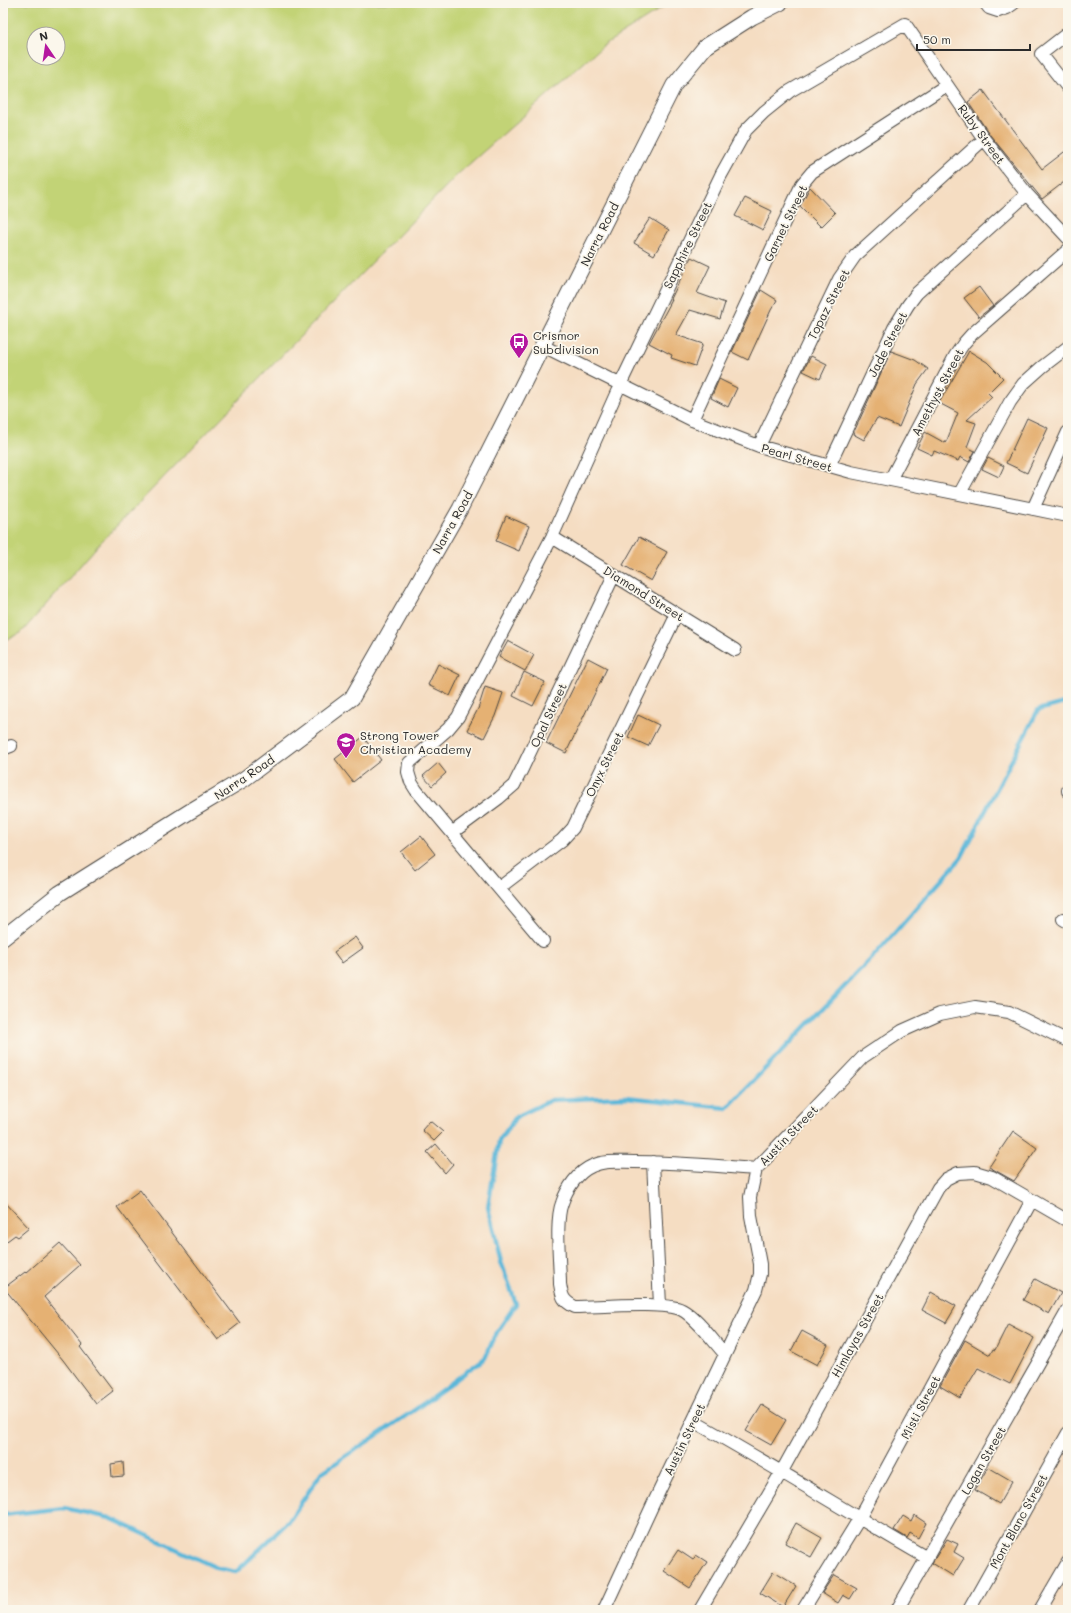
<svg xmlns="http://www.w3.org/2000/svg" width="1071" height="1613" font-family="Mali,sans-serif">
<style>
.green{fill:#c2d376;stroke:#767f50;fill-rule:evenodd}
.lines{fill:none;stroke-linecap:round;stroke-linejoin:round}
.stream{stroke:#5cb7d9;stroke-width:4.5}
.building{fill:#e5b173}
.minor-casing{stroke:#494642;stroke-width:14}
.tertiary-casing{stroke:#494642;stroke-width:17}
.minor{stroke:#fff;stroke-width:12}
.tertiary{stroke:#fff;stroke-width:15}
.labels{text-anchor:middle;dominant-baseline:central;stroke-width:3.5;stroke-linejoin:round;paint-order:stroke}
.street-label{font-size:12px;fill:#2b2b2b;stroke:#fbf7ec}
.poi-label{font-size:12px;fill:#2b2b2b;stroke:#fbf7ec;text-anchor:start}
</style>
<rect width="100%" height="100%" fill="#fbf7ec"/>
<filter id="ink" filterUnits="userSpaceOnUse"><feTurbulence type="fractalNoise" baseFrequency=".025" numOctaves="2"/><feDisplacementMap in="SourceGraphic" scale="8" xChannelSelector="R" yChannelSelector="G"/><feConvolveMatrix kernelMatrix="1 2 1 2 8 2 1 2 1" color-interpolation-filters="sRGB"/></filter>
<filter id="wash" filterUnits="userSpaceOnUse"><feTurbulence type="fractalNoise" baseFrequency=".012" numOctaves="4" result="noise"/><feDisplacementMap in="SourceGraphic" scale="16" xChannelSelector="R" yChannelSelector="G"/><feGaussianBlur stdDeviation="0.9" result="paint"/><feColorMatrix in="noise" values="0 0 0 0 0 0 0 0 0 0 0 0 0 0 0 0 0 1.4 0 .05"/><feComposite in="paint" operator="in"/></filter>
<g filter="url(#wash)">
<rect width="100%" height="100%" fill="#f5ddc2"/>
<path class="green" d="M3 3H670L604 45 458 174 101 542 21 633 3 641ZM34 34H58V58H34Z"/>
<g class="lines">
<path class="stream" d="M3 1515 64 1508 110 1518 217 1568 236 1572 289 1521 321 1473 416 1409 485 1358 497 1332 516 1304 501 1262 488 1207 499 1141 516 1117 551 1100 626 1097 727 1108 876 954 961 858 1038 710 1068 702"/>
</g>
<g id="blocks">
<path class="building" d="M983 90 1042 169 1068 149V179L1042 199 990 135 968 102Z
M810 187 835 213 821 227 800 206Z
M745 198 772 211 763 230 735 216Z
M650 218 669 230 654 255 634 243Z
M691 257 710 266 697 293 725 303 720 319 690 310 676 335 703 344 695 366 671 358 672 355 649 343 672 300 671 299Z
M979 287 993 306 979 317 964 298Z
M761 290 777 300 771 310 748 360 732 352Z
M891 351 915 360 928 369 917 384 899 427 877 418 864 440 853 434Z
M969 351 987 362 1003 378 988 393 992 397 967 420 976 423 967 447 975 451 969 462 960 457 958 461 934 451 932 455 917 448 925 432 945 443 947 440 958 413 939 403Z
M811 356 827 364 820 379 803 371Z
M719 379 737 388 728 407 711 398Z
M1027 418 1048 428 1027 473 1006 463Z
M988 458 1004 466 999 477 982 469Z
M506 516 529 526 519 551 496 541Z
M639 537 667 552 651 581 623 565Z
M508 641 534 655 525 671 499 657Z
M588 658 607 668 566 753 546 743Z
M438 664 460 675 450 696 428 685Z
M524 672 545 682 533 706 513 696Z
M485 687 503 693 495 716 484 738 467 730 478 709Z
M638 715 659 725 648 746 628 737Z
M363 737 381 760 353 782 335 759Z
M438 763 446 773 432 786 423 776Z
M421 836 435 854 415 870 401 852Z
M355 937 363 948 342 963 334 952Z
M430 1121 443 1132 434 1141 422 1130Z
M1013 1131 1037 1148 1014 1181 989 1167Z
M436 1144 453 1164 445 1173 427 1152Z
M140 1190 240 1323 218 1340 117 1207Z
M3 1200 29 1228 18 1237 15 1235 3 1244Z
M60 1243 80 1265 44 1297 82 1345 80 1347 113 1391 96 1404 63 1360 4 1288 25 1272 26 1273Z
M1035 1279 1061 1293 1049 1314 1023 1300Z
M931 1292 956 1306 946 1323 922 1310Z
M1008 1324 1034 1338 1010 1384 978 1368 960 1398 940 1386 965 1340 990 1355 993 1349 995 1350Z
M802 1331 828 1345 817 1365 791 1351Z
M762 1405 786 1420 771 1445 746 1431Z
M123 1462 124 1476 112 1477 111 1464Z
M988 1467 1012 1481 999 1504 975 1490Z
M914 1515 926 1523 918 1538 910 1533 907 1538 894 1530 903 1516 911 1521Z
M796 1523 822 1538 811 1557 785 1543Z
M947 1539 958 1544 954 1552 964 1558 953 1576 932 1563Z
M678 1550 693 1560 696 1555 707 1562 690 1588 664 1571Z
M773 1572 796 1586 783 1607 760 1593Z
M834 1575 857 1588 850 1599 843 1595 838 1603 822 1593Z"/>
</g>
</g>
<g filter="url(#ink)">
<use href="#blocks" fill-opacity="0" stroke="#494642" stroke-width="1"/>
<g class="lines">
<g class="minor-casing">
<path id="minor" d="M985 3 989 8 998 11 1007 8 1014 3
M1068 33 1041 54 1068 88
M543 346 692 420 759 446 851 472 1068 516
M692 420 802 184 812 172 947 85
M759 446 839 279 855 256 984 139
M829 466 894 328 908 305 917 293 1027 194
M890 480 955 356 964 343 972 334 1068 250
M960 493 1010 402 1023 384 1042 367 1068 347
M1033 509 1068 432
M552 537 735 650
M3 749 11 746
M1068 791V790
M453 832 499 798 514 785 522 769 614 575
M499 888 562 840 573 828 677 614
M1063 919 1068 922
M543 941 416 790 411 782 408 772 409 763 448 729 458 717 552 537 620 385 721 175 746 130 764 112 790 91 905 24 984 139 1027 194 1068 238
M653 1162 660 1305
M725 1354C713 1341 697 1318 682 1310 664 1301 598 1307 575 1307 563 1301 562 1297 560 1284 560 1263 555 1221 562 1203 567 1188 578 1172 592 1166 605 1160 621 1162 634 1162 675 1162 715 1166 756 1169
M693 1421C772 1465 849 1513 927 1558
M604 1610 654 1502 756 1290 760 1274V1264L751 1216 750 1197 756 1169 863 1057 902 1031 940 1014 975 1007 1009 1012 1068 1041
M700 1610 782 1471 938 1188 946 1179 958 1173 975 1172 992 1177 1068 1221
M803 1610 859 1519 1032 1200
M897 1610 1068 1310
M969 1610 1068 1433
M1040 1610 1068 1562"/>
</g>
<g class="tertiary-casing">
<path id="tertiary" d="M3 938 60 893 189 812 244 779 352 698 460 509 674 85 705 47 752 17 780 3"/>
</g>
<use href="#minor" class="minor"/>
<use href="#tertiary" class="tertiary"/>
</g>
</g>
<defs>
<g id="bus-pin" transform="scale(1)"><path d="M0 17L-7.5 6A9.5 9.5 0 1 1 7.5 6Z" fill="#b5179e" stroke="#fbf7ec"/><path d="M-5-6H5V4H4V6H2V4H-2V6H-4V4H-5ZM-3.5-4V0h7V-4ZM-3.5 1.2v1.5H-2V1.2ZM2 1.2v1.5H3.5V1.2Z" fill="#fff"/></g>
<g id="school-pin" transform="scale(1)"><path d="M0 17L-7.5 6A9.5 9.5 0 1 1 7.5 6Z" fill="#b5179e" stroke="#fbf7ec"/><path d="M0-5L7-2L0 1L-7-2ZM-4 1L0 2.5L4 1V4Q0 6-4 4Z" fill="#fff"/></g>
</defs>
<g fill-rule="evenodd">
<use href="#bus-pin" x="519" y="342"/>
<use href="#school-pin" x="346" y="742"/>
</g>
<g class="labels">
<g class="street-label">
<text transform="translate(982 134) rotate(54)">Ruby Street</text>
<text transform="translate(785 223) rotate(-64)">Garnet Street</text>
<text transform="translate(599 234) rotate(-63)">Narra Road</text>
<text transform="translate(687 245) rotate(-64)">Sapphire Street</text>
<text transform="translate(828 304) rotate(-63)">Topaz Street</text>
<text transform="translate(887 344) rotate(-63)">Jade Street</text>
<text transform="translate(937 392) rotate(-62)">Amethyst Street</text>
<text transform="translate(797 457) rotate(16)">Pearl Street</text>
<text transform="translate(452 522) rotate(-61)">Narra Road</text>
<text transform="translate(644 593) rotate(32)">Diamond Street</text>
<text transform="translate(548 715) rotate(-65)">Opal Street</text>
<text transform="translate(604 764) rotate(-64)">Onyx Street</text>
<text transform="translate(244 777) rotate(-34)">Narra Road</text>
<text transform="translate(788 1135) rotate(-46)">Austin Street</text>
<text transform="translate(857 1335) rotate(-61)">Himlayas Street</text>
<text transform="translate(920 1407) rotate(-62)">Misti Street</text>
<text transform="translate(684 1439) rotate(-64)">Austin Street</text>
<text transform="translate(983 1460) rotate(-60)">Logan Street</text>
<text transform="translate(1018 1521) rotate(-61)">Mont Blanc Street</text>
</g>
<g class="poi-label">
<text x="533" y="335">Crismor<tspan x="533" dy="14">Subdivision</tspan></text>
<text x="360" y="735">Strong Tower<tspan x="360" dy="14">Christian Academy</tspan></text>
</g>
</g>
<rect width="1071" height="1613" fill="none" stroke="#fbf7ec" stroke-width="16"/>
<g transform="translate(46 46) rotate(347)"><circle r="19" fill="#fbf7ec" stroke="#a8a59f"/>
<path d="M0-3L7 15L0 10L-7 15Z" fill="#b5179e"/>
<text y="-6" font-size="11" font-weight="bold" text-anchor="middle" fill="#2b2b2b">N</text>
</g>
<path d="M917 44v6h113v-6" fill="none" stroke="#2b2b2b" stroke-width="2"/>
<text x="923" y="44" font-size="12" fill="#2b2b2b" stroke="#fbf7ec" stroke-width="3" paint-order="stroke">50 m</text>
</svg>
